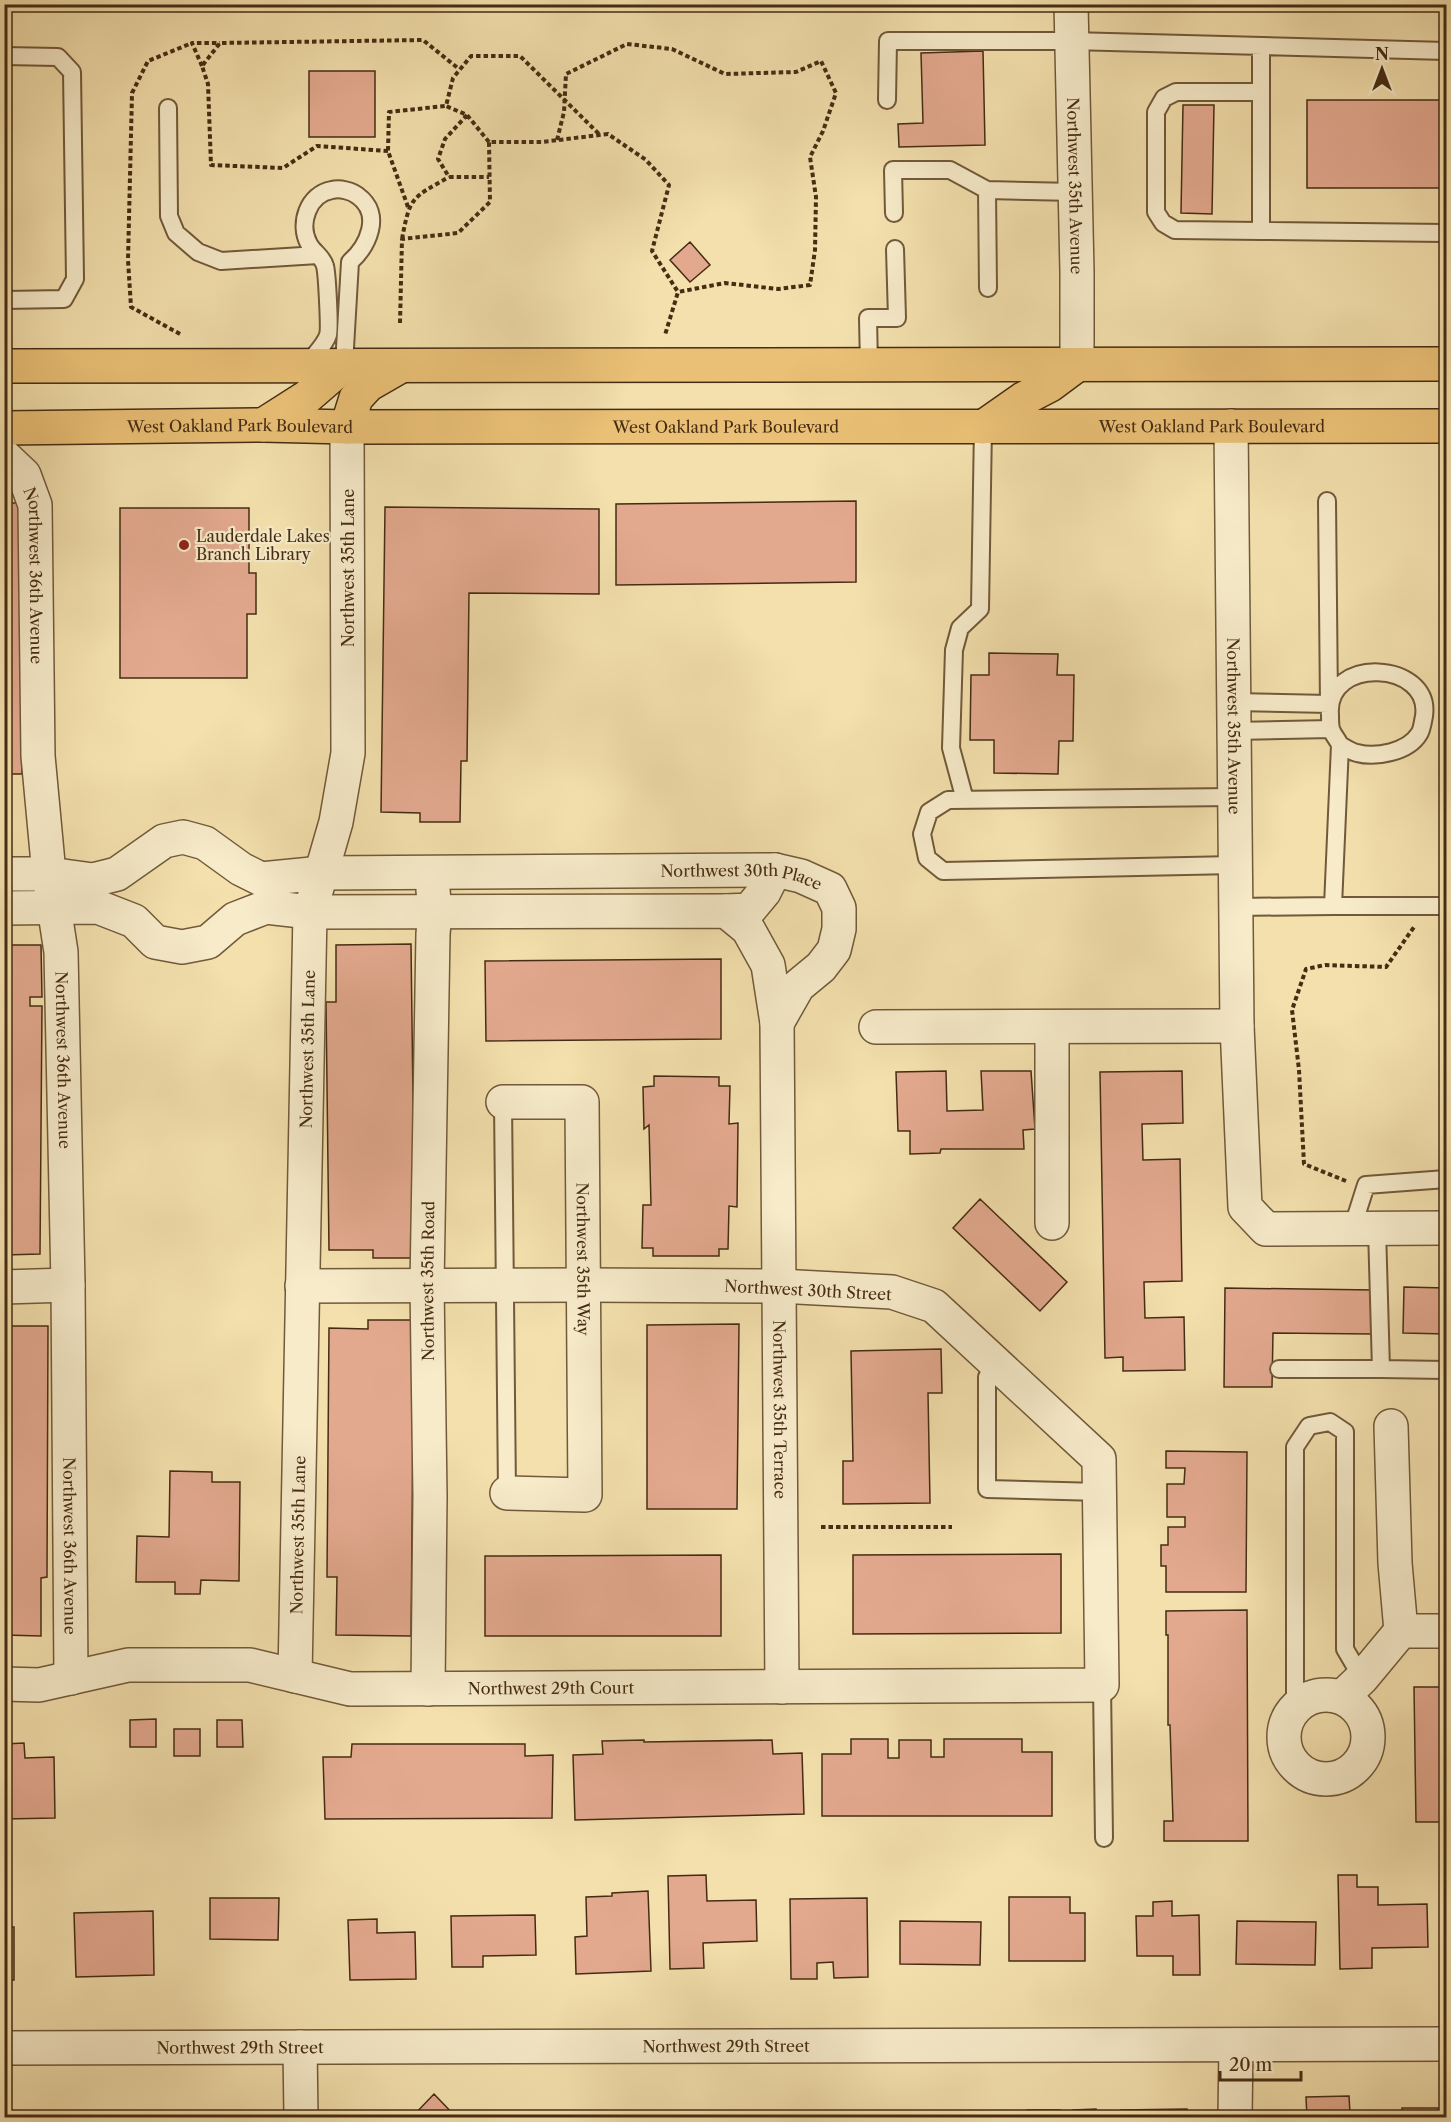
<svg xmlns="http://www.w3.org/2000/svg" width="1451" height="2122" font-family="'Libre Caslon Text',serif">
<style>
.building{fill:#e3a98f;stroke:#462c13;stroke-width:1.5}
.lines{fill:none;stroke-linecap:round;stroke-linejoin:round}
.lane-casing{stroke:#71593a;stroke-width:20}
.street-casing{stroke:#71593a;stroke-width:36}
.primary-casing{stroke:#462c13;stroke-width:36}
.path{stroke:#462c13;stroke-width:4;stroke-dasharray:4.5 3;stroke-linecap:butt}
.lane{stroke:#f7ebca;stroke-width:16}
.street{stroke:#f7ebca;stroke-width:33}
.primary{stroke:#eac076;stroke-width:33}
.poi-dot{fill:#8f2418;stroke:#f7ebca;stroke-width:2}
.labels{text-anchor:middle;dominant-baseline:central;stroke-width:4.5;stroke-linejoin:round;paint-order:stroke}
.street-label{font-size:16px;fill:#462c13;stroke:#f7ebca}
.poi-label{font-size:16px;fill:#462c13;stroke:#f7ebca;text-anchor:start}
</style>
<rect width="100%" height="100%" fill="#f3e0ad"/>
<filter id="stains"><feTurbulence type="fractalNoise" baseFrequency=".00333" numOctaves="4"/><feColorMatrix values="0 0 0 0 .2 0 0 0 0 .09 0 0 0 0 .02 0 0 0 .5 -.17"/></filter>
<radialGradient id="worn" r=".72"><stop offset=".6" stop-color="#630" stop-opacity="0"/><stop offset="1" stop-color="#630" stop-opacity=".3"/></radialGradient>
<path class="building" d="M983 51 985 145 899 147 898 124 923 123 921 53Z
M309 71H375V137H309Z
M1307 100H1446V188H1307Z
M1183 105H1214L1212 214 1181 213Z
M690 242 710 265 690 282 670 260Z
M856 501V582L616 585V504Z
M4 503H19L22 774H4Z
M385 507 599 509V594L469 593 467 761H461L460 822H420V813L381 812Z
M120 508H249V573H256V614H247V678H120Z
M989 653 1058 654 1057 675H1074L1073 741H1059L1058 774 994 773V740H970L971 675H989Z
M411 944 415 1258H373V1250H329L326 1002H336V945Z
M4 945H41L42 997H30V1006H42L40 1254 4 1255Z
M721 959V1039L486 1041 485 961Z
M946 1071 947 1111 983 1110 981 1071H1031L1035 1129 1023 1130 1024 1149H941L940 1153 910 1154V1131H898L896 1072Z
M1182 1071 1183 1123 1142 1124 1143 1160 1180 1159 1182 1281 1144 1282 1145 1318 1184 1317 1185 1370 1123 1371V1357L1105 1358 1100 1072Z
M654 1076 719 1077V1086H730L729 1124 738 1123 737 1207 729 1206 728 1249H719V1256H653V1248H642L643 1205H651L649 1125 644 1129 643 1087 654 1086Z
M980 1199 1067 1282 1040 1311 953 1228Z
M1404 1287 1446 1288V1334L1403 1333Z
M1225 1288 1374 1290 1373 1334 1273 1333 1272 1387H1224Z
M368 1320H414L411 1636 336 1635 337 1577H327L329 1328 368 1329Z
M739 1324 737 1509H647V1325Z
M4 1326H48L47 1577 41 1578V1636L4 1635Z
M941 1349 942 1393H928L930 1503 843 1504V1461H853L851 1351Z
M1446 1444V1532H1443L1442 1445Z
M1166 1451 1247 1452 1246 1592H1166V1566H1161V1545H1168V1527H1185V1517H1167V1484H1184L1185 1468H1166Z
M170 1471 212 1472V1482H240L239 1581 201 1580 200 1594H175V1582H136L137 1536 169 1537Z
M1061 1554V1633L853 1634V1555Z
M721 1555V1636H485V1556Z
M1247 1610 1248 1841H1164V1821H1173L1170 1725H1168V1635H1166V1611Z
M1414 1687H1446V1822H1416Z
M156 1719V1747H130V1720Z
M217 1720H242L243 1747H217Z
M174 1729H200V1756H174Z
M851 1739H888V1758H899V1740H931V1757H944V1739H1022V1752H1052V1816H822V1754H851Z
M644 1740V1742L772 1740 773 1754 802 1753 804 1814 575 1820 573 1755 603 1754 602 1741Z
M24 1743 25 1758 54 1757 55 1818 4 1819V1744Z
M352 1744H525V1756L553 1755 552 1818 325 1819 323 1757H351Z
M706 1875 707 1901 756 1900 757 1941 703 1943 704 1968 670 1969 668 1876Z
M1338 1875H1357V1887H1378V1905L1427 1904 1428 1947 1372 1948V1968L1340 1969Z
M648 1891 651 1971 576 1974 575 1937 587 1936 586 1897 612 1896V1893Z
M1009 1897H1070V1913H1085V1961H1009Z
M210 1898H279L278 1940 210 1939Z
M867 1898 868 1977 834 1978 833 1962 817 1963V1979H791L790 1899Z
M1172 1901V1916L1199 1915 1200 1975H1173V1956H1137L1136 1916H1153V1902Z
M153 1911 154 1975 76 1977 74 1913Z
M535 1915 536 1955 483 1956V1967H452L451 1916Z
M377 1919V1933L415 1932 416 1979 350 1980 348 1920Z
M900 1921 981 1922 980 1965 900 1964Z
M1237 1921 1316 1922 1315 1965 1236 1964Z
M4 1927H14V1980H4Z
M434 2094 457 2118H411Z
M1349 2096 1350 2114 1363 2113V2118H1307L1306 2097Z
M1402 2108H1438L1439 2117 1446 2118H1402Z
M1096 2109V2118H1073V2110Z
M1187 2109V2118H1121V2110Z
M1027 2110H1060V2118H1027Z
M580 2111H647V2118H580Z
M904 2111H926V2118H904Z
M945 2111H965L964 2118H945Z
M718 2113V2118H677V2114Z
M261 2115V2118H195V2116Z
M772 2115 841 2116V2118H772Z"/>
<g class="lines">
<g class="lane-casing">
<path id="lane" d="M1261 46V231L1446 233
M4 56 58 57 72 72 75 279 64 299 4 300
M1261 92H1176L1164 98 1156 112V212L1163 223 1175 230 1261 231
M887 100 888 41H1071L1446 51
M168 108 169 216 176 233 198 252 221 261 318 255
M894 213 893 170H950L987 190
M988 288 987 190 1075 192
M307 365C313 356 325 345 328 335 330 329 327 273 325 266 323 257 313 252 309 244 298 224 308 194 332 190 340 188 352 191 358 196 383 214 368 246 350 262L344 365
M869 365 868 318H897L895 249
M1233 702 1329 704 1327 501
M1233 731 1331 729
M1234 797 948 800 929 812 922 834 927 858 943 871 1235 865
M965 800 951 748 954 650 960 628 980 609 983 427
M1333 906H1446
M1235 907 1333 906 1340 745C1338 740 1333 735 1331 729 1330 725 1330 720 1330 715 1325 655 1432 661 1424 716 1423 721 1422 730 1419 734 1408 752 1376 758 1357 753 1351 752 1346 748 1340 745
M503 1102 507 1493
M1352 1229 1366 1185 1446 1179
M1377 1229 1381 1369 1446 1370
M996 1363 987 1377V1489L1100 1492
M1279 1369H1381
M1102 1685 1104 1838
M1295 1707V1447L1309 1426 1330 1422 1345 1432V1649L1362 1678"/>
</g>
<g class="street-casing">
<g id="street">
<path id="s1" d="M1071 4 1077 272V365"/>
<path id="s2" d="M1231 426 1237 1026 1245 1207 1266 1229 1446 1228"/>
<path id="s3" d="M4 456 24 475 35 505 38 756 49 874 61 952 68 1285 71 1678"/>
<path id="s4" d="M4 874H49L93 880 117 874 164 841 183 837 205 843 241 869 261 879 322 873 775 870 801 876 830 889 839 908V929L834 950 821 967 798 986 777 1023"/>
<path id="s5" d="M4 908 98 907 134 921 155 942 182 947 208 942 235 919 266 907 310 912 726 911 748 929 768 965 777 1023 782 1687"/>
<path d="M726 911 749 910 764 892 775 870"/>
<path d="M876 1027 1237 1026"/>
<path id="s6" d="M503 1102H582L585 1495 507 1493"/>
<path d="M1052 1223V1027"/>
<path d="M4 1287 68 1285"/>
<path d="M1391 1426 1395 1563 1401 1631"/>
<path id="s7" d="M295 1676 310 912 336 822 348 753 347 427"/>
<path id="s8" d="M4 1684 39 1685 128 1665H250L350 1689 1102 1685 1099 1459 934 1306 892 1292 779 1286 584 1285 302 1286"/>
<path id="s9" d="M428 1689 430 1496 427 1285 433 934 435 912 433 890"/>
<circle cx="1326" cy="1737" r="42"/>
<path d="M1342 1697 1362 1678 1401 1631H1446"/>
<path d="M300 2047 301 2118"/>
<path id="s10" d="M4 2048 1446 2044"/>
<path d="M1235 2118 1236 2045"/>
</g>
</g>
<g class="primary-casing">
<g id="primary">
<path d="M4 366 1446 364"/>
<path d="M263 425 307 397 344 365"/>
<path d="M347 427 356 398 368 385 401 366"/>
<path d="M983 427 1023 399 1050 385 1077 365"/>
<path id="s11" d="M4 428 263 425 347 427 1446 426"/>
</g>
</g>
<path class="path" d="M202 66 192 43H220
M467 115 445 139 438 159 449 177H489
M557 140 564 112 566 74 627 44 672 49 725 74 796 72 821 61 836 93 823 131 810 157 816 197 815 250 810 285 778 289 725 283 678 292
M489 142 467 115 446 106 453 78 471 56H520L599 134
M388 151 317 146 283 168 211 165 208 84 202 66 220 43 423 40 459 69
M408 207 388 151 389 112 445 106
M402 239C410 196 412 198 449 177
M400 323 402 239 458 233 490 202 489 142H542L608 134 646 160 669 185 652 251 678 292 665 335
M180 334 131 307 128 260 132 93 148 61 192 43
M1346 1181 1304 1164 1299 1070 1292 1010 1306 969 1325 965 1386 967 1414 927
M821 1527H952"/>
<use href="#lane" class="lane"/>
<use href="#street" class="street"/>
<use href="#primary" class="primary"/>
</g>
<circle class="poi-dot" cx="184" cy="545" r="6"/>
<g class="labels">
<g class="street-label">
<text stroke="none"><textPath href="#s1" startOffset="182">Northwest 35th Avenue</textPath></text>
<text stroke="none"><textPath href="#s11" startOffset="236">West Oakland Park Boulevard</textPath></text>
<text stroke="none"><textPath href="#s11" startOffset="722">West Oakland Park Boulevard</textPath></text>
<text stroke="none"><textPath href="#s11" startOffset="1208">West Oakland Park Boulevard</textPath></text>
<text transform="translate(348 568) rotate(-90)">Northwest 35th Lane</text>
<text stroke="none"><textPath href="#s3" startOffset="130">Northwest 36th Avenue</textPath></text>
<text stroke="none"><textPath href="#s2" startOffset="300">Northwest 35th Avenue</textPath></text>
<text stroke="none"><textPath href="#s4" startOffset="762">Northwest 30th Place</textPath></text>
<text stroke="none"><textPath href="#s7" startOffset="627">Northwest 35th Lane</textPath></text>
<text stroke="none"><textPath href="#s3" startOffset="616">Northwest 36th Avenue</textPath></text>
<text stroke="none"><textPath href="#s6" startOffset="236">Northwest 35th Way</textPath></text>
<text stroke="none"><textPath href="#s9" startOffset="408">Northwest 35th Road</textPath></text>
<text transform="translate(808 1290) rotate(3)">Northwest 30th Street</text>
<text stroke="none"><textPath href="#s5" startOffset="1260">Northwest 35th Terrace</textPath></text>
<text stroke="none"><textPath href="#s7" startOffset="141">Northwest 35th Lane</textPath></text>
<text stroke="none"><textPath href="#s3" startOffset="1102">Northwest 36th Avenue</textPath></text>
<text stroke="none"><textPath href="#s8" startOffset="552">Northwest 29th Court</textPath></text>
<text stroke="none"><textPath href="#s10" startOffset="722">Northwest 29th Street</textPath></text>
<text stroke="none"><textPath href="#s10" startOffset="236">Northwest 29th Street</textPath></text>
</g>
<g class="poi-label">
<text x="196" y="536">Lauderdale Lakes<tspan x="196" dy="18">Branch Library</tspan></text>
</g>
</g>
<rect width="1451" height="2122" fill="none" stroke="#f3e0ad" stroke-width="24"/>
<rect x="6" y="6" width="1439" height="2110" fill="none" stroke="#462c13" stroke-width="3"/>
<rect x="12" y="12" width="1427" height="2098" fill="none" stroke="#462c13" stroke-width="1.5"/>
<g transform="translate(1382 69)" stroke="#f7ebca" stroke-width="4.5" paint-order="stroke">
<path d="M0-4.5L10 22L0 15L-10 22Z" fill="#462c13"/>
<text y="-9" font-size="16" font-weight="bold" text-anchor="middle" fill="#462c13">N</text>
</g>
<path d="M1220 2071v9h81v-9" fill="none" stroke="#462c13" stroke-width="3"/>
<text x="1229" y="2071" font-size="18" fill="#462c13" stroke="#f7ebca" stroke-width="4.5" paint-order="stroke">20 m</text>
<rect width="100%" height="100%" filter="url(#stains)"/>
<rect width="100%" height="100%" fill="url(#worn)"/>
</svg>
